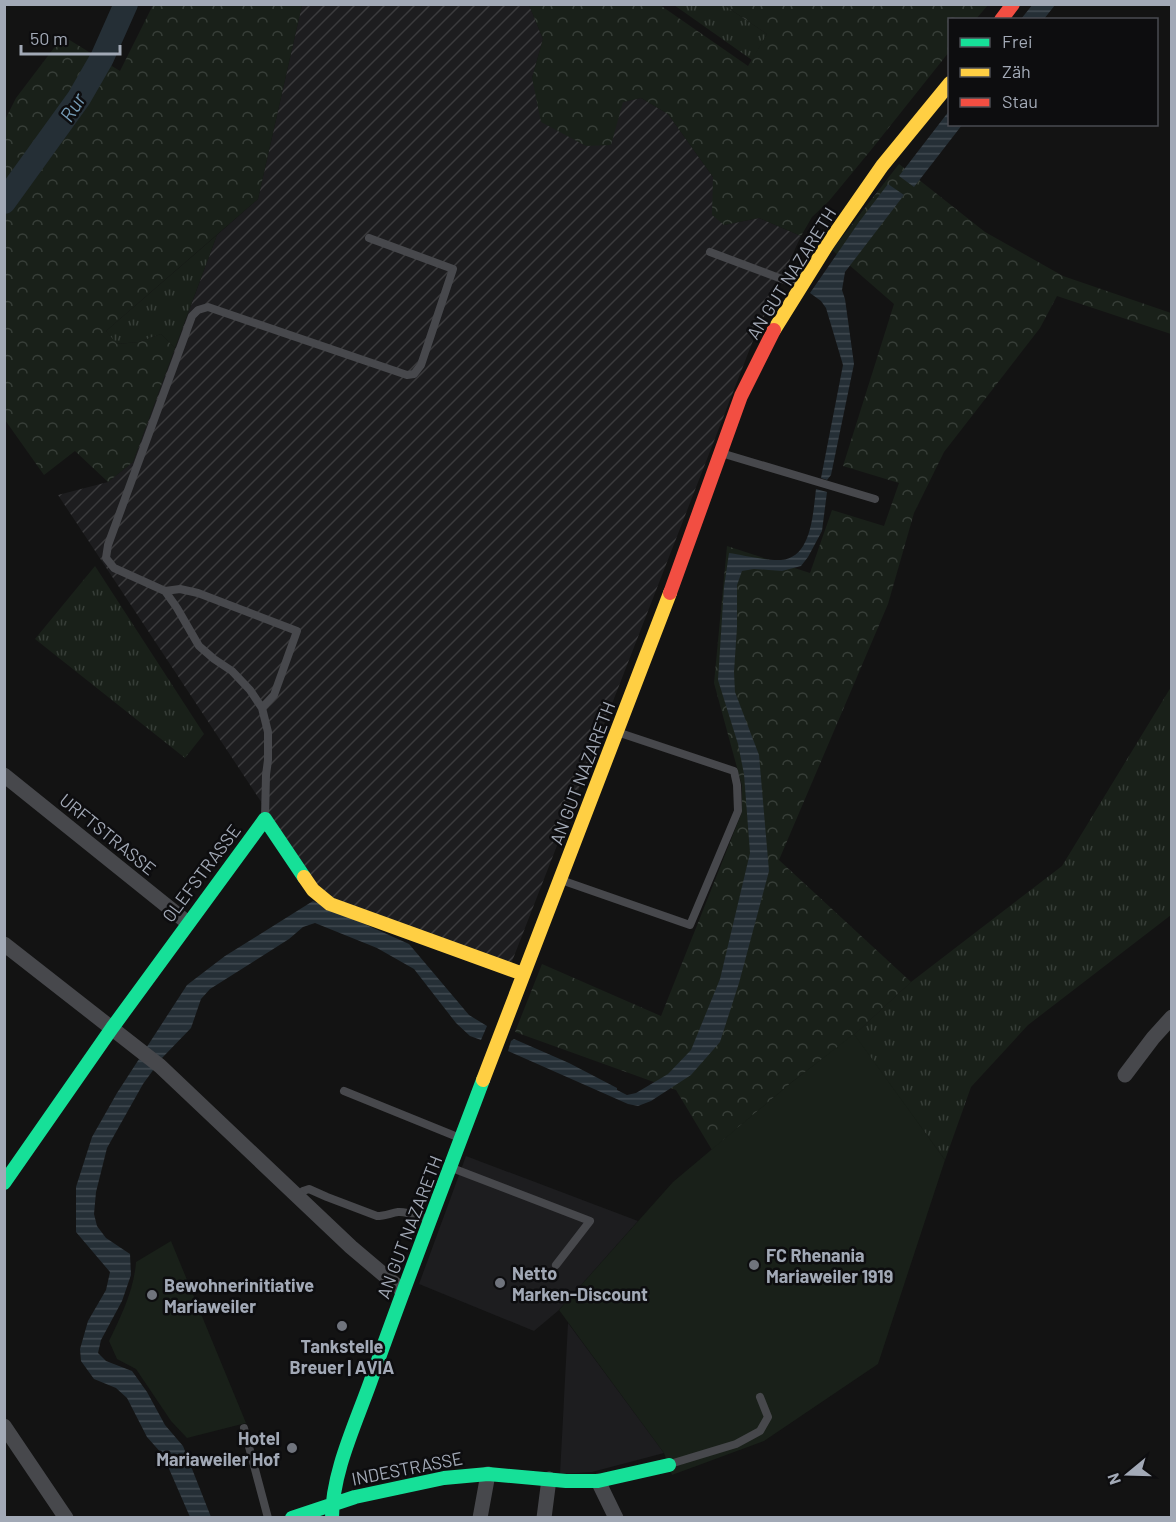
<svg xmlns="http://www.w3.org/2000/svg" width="1176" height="1522" font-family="Barlow,sans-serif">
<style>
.built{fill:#1d1d1f}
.industrial{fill:url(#industrial-furrows)}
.grass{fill:url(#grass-tufts)}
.forest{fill:url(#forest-crowns)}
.park{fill:#192019}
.water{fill:url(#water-rules)}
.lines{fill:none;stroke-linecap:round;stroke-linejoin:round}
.river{stroke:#252f36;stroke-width:24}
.lane{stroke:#47484c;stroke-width:8}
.street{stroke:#47484c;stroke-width:15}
.fast{stroke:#16e098;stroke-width:14}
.slow{stroke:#ffcf43;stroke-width:14}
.jam{stroke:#f24e42;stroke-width:14}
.poi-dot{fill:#70747d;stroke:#0d0d0f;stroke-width:2}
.labels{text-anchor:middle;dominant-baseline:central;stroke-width:5;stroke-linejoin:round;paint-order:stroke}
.street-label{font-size:18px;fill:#a2a9b6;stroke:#0d0d0f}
.poi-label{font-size:18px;font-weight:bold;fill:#a2a9b6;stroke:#0d0d0f;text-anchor:start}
.water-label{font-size:20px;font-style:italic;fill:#759bb5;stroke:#0d0d0f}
</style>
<defs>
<pattern id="industrial-furrows" width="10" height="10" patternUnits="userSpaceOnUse" patternTransform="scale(1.5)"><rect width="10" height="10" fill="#1d1d1f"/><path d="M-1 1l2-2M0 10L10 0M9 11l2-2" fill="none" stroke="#3b3b3d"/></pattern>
<pattern id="grass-tufts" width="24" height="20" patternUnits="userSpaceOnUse" patternTransform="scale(1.5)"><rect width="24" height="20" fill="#192019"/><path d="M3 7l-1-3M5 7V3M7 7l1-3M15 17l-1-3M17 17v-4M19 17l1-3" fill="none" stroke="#373e38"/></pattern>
<pattern id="forest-crowns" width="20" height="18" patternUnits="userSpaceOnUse" patternTransform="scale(1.5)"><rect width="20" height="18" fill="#192019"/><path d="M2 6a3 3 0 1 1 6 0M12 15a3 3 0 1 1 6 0" fill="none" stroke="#373e38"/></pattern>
<pattern id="water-rules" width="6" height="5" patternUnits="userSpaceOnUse" patternTransform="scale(1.5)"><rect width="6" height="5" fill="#252f36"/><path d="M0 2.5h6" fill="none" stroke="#424a51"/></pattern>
</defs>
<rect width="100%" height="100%" fill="#131313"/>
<path class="built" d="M466 1156 638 1221 559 1310 534 1331 419 1284Z
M568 1323 664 1453 592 1472 560 1474Z"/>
<path class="industrial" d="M302 5H529L543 39 532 78 623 102 641 98 668 114 713 177 724 225 759 218 801 236 754 338 511 964 333 900 317 886 58 495 108 482 133 462 217 235 258 199Z"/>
<path class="grass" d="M674 5H724L767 34 752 60Z
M217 235 175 348 161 334 139 342 116 344 106 331Z
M95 566 204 734 185 758 35 639Z
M1171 687V915L1028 1025 971 1087 945 1160 854 1035 911 982 1062 866Z"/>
<path class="forest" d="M153 5H302L258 199 106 331 117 344 139 342 161 334 175 348 133 462 108 482 75 451 44 475 5 420V120L16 98 63 36 120 71Z
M529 5H660L748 66 767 34 724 5H988L976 19 950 20 949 52 871 150 829 201 812 217 801 236 759 218 724 225 712 215 713 177 668 114 641 98 623 102 611 145 586 146 541 122 532 78 543 39Z
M899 164 985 232 1063 276 1171 313V334L1057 296 1040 328 944 452 914 513 888 604 779 860 911 982 854 1035 792 1082 712 1150 676 1090 515 1032 542 964 661 1016 742 812V786L714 683 727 546 810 573 832 510 884 526 899 483 843 466 894 304 832 250Z"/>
<path class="park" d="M854 1034 945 1160 878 1364 764 1441 672 1475 664 1453 559 1310 673 1182 792 1082Z
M171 1241 246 1423 187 1438 171 1421 136 1369 117 1359 109 1341C121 1316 134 1290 136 1262Z"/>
<path class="water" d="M1033 4H1055V5L1044 19H1021Z
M949 111 950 124 962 125 914 187 899 176Z
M888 184 904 195 845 272 842 290 845 299 854 364 831 475 827 480 821 478 843 365 826 308 821 301 810 293 859 222Z
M816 489 827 492 822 531 808 557 801 566 782 571 754 569 742 571 737 585V627L734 672 735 692 759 755 769 871 739 983 720 1042 691 1075 651 1101 638 1106 628 1104 508 1051 511 1041 514 1039 569 1063 617 1088V1090L627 1095 636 1093 668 1074 691 1050 720 979 750 853 744 774 738 744 718 680 724 587 729 553C743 555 767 561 781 560 812 558 813 512 816 489Z
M313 901 409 944 469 1015 487 1026 481 1040 470 1036 456 1023 414 969 377 948 315 923 303 927 289 939 210 989 201 999 191 1028 162 1058 143 1084 107 1148 96 1192 94 1214 97 1226 106 1238 130 1254 131 1275 122 1301 101 1340 98 1353 106 1361 132 1371 147 1392 165 1425 183 1446 211 1517H190L163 1455 147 1437 127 1398 116 1388 94 1379 81 1361 80 1349 88 1321 106 1290 110 1272 76 1232V1187L92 1137 117 1093 187 985 225 956Z"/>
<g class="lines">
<path class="river" d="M4 202 79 98 102 58 126 4"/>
<path class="lane" d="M710 252 798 285
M721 453 875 499
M165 591 180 589 198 593 297 631 274 695 262 708
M265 818 266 775 268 760V732L262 708 250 690 232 671 214 659 199 646 177 608 165 591 114 568 106 558 108 545 192 316 198 310 208 307 407 375 414 374 421 365 453 269 369 238
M561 880 690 925 738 811 737 785 734 771 617 732
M344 1091 460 1138
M452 1168 590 1221 556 1265
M297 1196 303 1191 309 1189 327 1197 377 1216C385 1216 391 1213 398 1212 408 1211 419 1217 429 1219
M244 1428 268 1518
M670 1464 736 1444 760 1431 768 1417 760 1397"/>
<path class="street" d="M4 775 188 923
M4 944 160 1066 351 1247 403 1291
M1125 1075 1153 1038 1172 1017
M4 1426 66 1518
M598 1481 616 1518
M480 1518 488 1474
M544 1518 549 1479"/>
<path class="fast" d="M4 1183 112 1028 265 819 304 877
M292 1518 355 1497 444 1478 488 1474 566 1481H598L669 1465
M332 1518C332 1473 355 1425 370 1383 406 1281 445 1181 483 1080"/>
<path class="slow" d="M774 330 827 245 882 166 950 83
M304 877 313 890 330 904 523 974
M483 1080 670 593"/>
<path class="jam" d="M1001 20 1013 4
M670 593 741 396 774 330"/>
</g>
<g class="poi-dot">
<circle cx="754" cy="1265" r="6"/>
<circle cx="500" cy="1283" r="6"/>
<circle cx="152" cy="1295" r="6"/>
<circle cx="342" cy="1326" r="6"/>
<circle cx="292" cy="1448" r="6"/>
</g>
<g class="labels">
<g class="street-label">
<text transform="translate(791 273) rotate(-58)">AN GUT NAZARETH</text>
<text transform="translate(582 773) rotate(-69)">AN GUT NAZARETH</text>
<text transform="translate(108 834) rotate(39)">URFTSTRASSE</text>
<text transform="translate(201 873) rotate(-53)">OLEFSTRASSE</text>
<text transform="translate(409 1227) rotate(-69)">AN GUT NAZARETH</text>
<text transform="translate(407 1468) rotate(-11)">INDESTRASSE</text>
</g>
<g class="poi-label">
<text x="766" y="1255">FC Rhenania<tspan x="766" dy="21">Mariaweiler 1919</tspan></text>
<text x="512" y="1273">Netto<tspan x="512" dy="21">Marken-Discount</tspan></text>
<text x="164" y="1285">Bewohnerinitiative<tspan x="164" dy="21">Mariaweiler</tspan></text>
<text x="342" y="1346" text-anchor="middle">Tankstelle<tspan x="342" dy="21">Breuer | AVIA</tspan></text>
<text x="280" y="1438" text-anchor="end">Hotel<tspan x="280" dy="21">Mariaweiler Hof</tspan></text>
</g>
<g class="water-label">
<text transform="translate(72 107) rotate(-57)">Rur</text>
</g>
</g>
<rect width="1176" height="1522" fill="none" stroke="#a2a9b6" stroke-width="12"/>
<rect x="948" y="18" width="210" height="108" fill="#0d0d0f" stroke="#494b52" stroke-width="1.5"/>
<rect x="960" y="38" width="30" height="9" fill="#16e098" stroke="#494b52" stroke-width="1.5"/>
<text x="1002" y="48" font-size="18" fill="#a2a9b6">Frei</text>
<rect x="960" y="68" width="30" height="9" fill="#ffcf43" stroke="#494b52" stroke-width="1.5"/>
<text x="1002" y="78" font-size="18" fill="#a2a9b6">Zäh</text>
<rect x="960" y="98" width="30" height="9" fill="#f24e42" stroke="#494b52" stroke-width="1.5"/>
<text x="1002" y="108" font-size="18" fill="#a2a9b6">Stau</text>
<g transform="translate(1128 1474) rotate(251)" stroke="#0d0d0f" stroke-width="4.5" paint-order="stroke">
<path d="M0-4.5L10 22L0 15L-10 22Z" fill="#a2a9b6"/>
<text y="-9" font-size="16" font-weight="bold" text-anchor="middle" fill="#a2a9b6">N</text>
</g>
<path d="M21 45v9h99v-9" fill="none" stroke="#a2a9b6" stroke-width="3"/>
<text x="30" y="45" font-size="18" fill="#a2a9b6" stroke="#0d0d0f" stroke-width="4.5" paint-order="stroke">50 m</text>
</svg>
